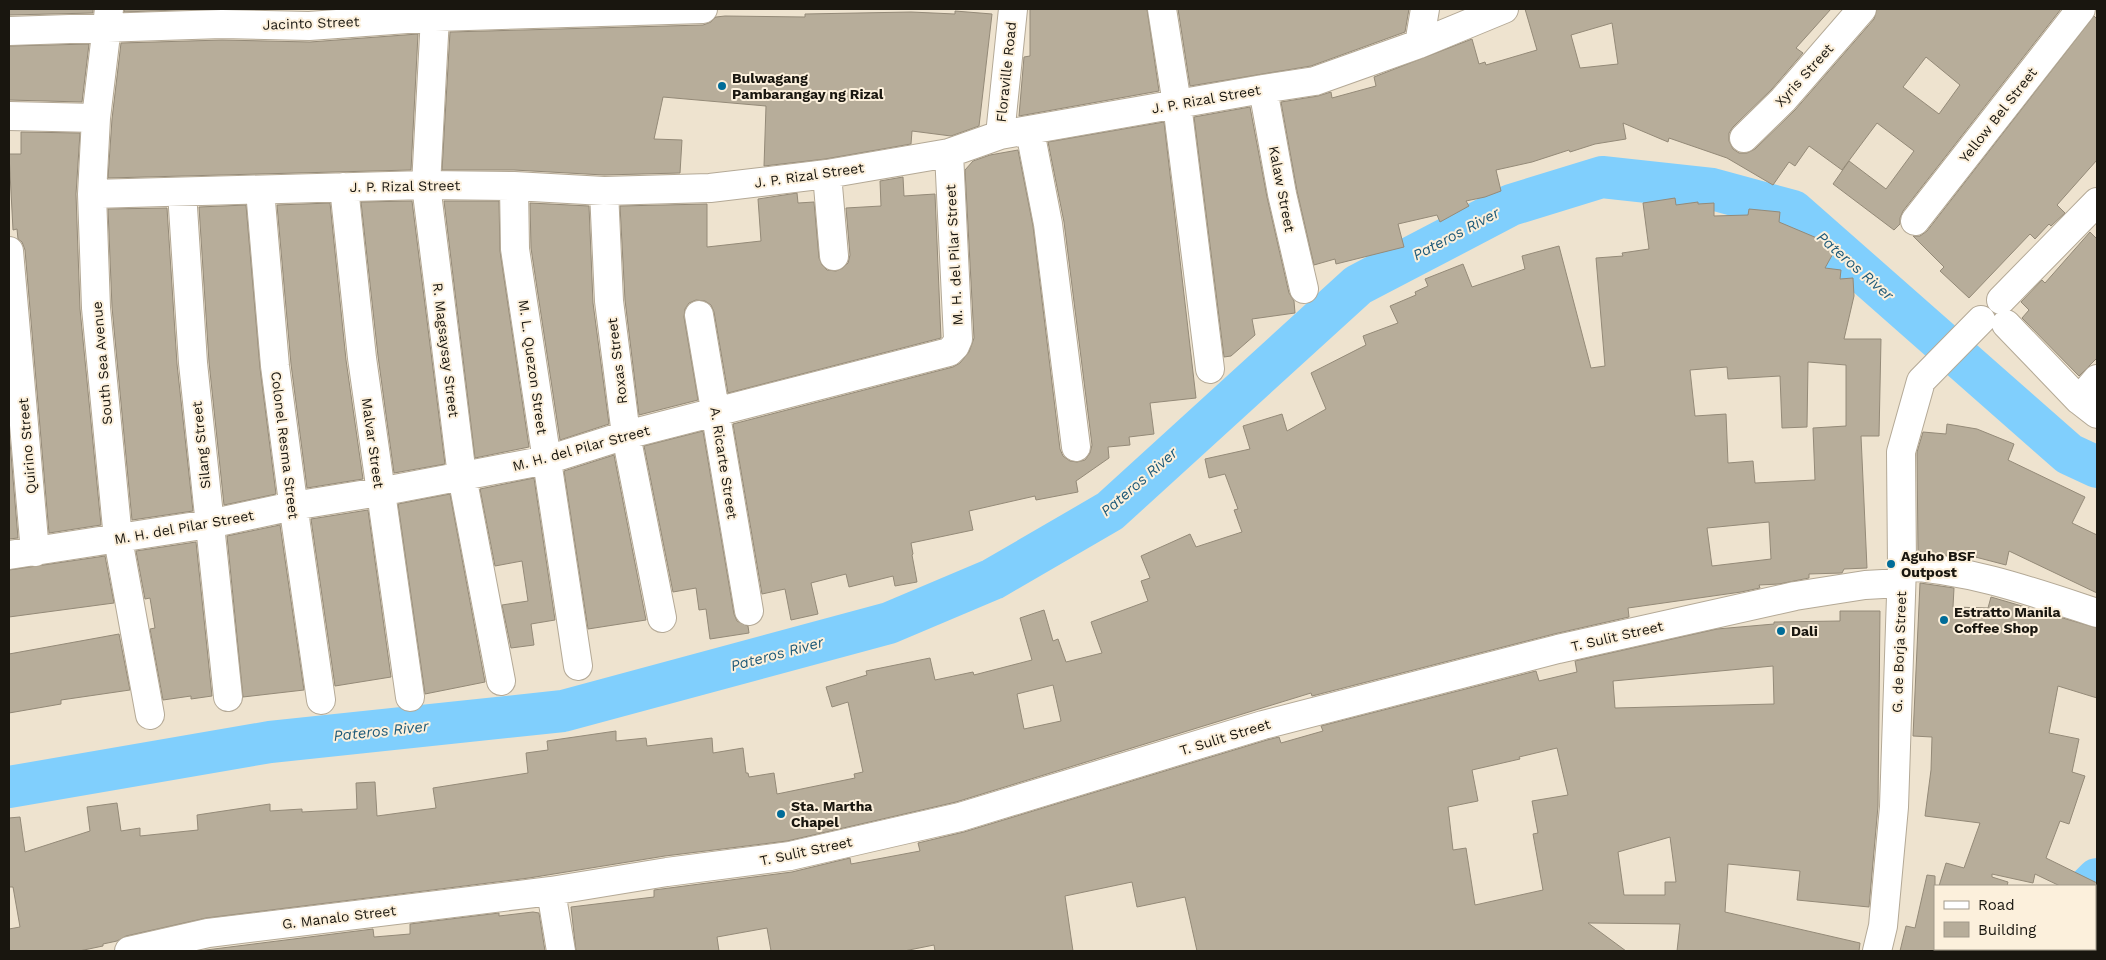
<svg xmlns="http://www.w3.org/2000/svg" width="2106" height="960" font-family="'Work Sans',sans-serif">
<style>
.lines{fill:none;stroke-linecap:round;stroke-linejoin:round}
.river{stroke:#80cffd;stroke-width:42}
.building{fill:#b7ad9a;stroke:#948a78;fill-rule:evenodd}
.minor-casing{stroke:#b4a996;stroke-width:30}
.minor{stroke:#fff;stroke-width:28}
.poi-dot{fill:#006c98;stroke:#fcf0dc;stroke-width:2}
.labels{text-anchor:middle;dominant-baseline:central;stroke-width:4;stroke-linejoin:round;paint-order:stroke}
.street-label{font-size:14px;fill:#19160f;stroke:#fcf0dc}
.poi-label{font-size:14px;font-weight:bold;fill:#19160f;stroke:#fcf0dc;text-anchor:start}
.water-label{font-size:15px;font-style:italic;fill:#1e5a79;stroke:#fcf0dc}
</style>
<rect width="100%" height="100%" fill="#eee3cf"/>
<g class="lines">
<path class="river" d="M9 787 270 742 563 711 889 623 993 579 1110 511 1358 285 1511 205 1602 177 1712 189 1793 211 2069 454 2097 467
M2090 886 2097 879
M2050 951 2051 949"/>
</g>
<path class="building" d="M9 9H93V13L9 15Z
M124 9H206L124 12Z
M1030 9H1147L1159 91 1019 116 1024 57 1030 56Z
M1178 9H1409L1405 32 1311 66 1190 86Z
M1525 9H1831L1796 48 1803 53 1772 89 1733 127 1729 133V141L1733 149 1739 153H1747L1755 149 1795 110 1874 19 1877 9H2061L1903 211 1900 218V224L1894 230 1833 184 1849 161 1886 189 1914 151 1877 123 1842 170 1809 146 1795 166 1789 162 1773 185 1727 158 1669 138 1668 142 1623 123 1626 139 1595 144 1570 152 1569 150 1532 162 1496 170 1501 191 1485 197 1466 201 1469 206 1440 222 1437 215 1398 224 1404 247 1336 264 1335 259 1314 265 1297 191 1281 102 1318 96 1331 92 1332 98 1376 86 1374 77 1472 39 1479 64 1485 62 1486 65 1537 50ZM1612 23 1618 64 1580 68 1571 35ZM1926 57 1960 85 1939 114 1903 87Z
M955 11 992 14 979 126 951 136 912 131 911 144 825 159 764 166 766 106 663 97 654 139 682 140 680 173 604 175 514 170H442L450 32 703 25 711 22 716 17 725 16 805 17V14L911 12 955 14Z
M2094 16 2097 19V160L2057 205 2065 213 2051 226 2049 224 2035 239 2030 234 1969 298 1940 271 1944 267 1913 236H1920L1927 231Z
M418 34 411 170 108 178 112 119 121 43 222 40 310 42Z
M89 44 82 102 9 100V46Z
M1250 107 1267 197 1289 293 1294 301 1295 313 1252 319 1255 335 1231 356 1224 357 1194 117Z
M1164 122 1196 398 1150 403 1154 434 1129 437 1130 445 1108 447 1109 458 1076 481 1078 492 1036 500 1035 496 969 511 973 530 911 543 913 554 912 555 917 582 895 586 893 576 849 587 846 574 811 583 818 614 791 620 785 589 762 594 733 424 953 367 960 363 969 352 974 338 965 170 973 161 990 155 1018 150 1033 226 1060 449 1063 456 1070 461 1077 462 1085 460 1090 453 1092 445 1064 222 1048 142Z
M21 132 80 133 76 194 80 309 101 525 49 533 25 250 22 242 18 239 17 229 13 230 9 154H21Z
M903 177 904 196 935 194 941 338 728 393 714 312 711 305 705 301 696 300 689 303 685 309 684 317 698 400 639 415 625 300 620 206 707 204V247L761 241 758 199 797 193 798 203 814 202 819 258 822 265 827 270 836 271 843 268 848 263 850 255 846 208 881 206 880 181Z
M1675 198 1676 205 1698 202V204L1714 203V216L1748 215 1749 209 1780 212 1779 222 1824 241 1823 244 1835 250 1825 268 1841 270 1840 279 1853 278 1854 296 1844 339H1881L1879 436H1861L1867 568 1844 569 1842 573 1809 574V578L1779 584 1759 585 1760 588 1741 592 1628 608 1629 617 1554 634 1312 696 1311 693 956 802 787 841 665 856 529 878 206 918 126 936 117 941 103 944V946L79 951H9V929L20 927 13 887H9V818L20 817 25 852 90 831 87 807 117 803 121 831 140 828V836L198 830 197 815 270 804V811L302 809V812L357 809 356 783 375 782 377 816 436 808 433 788 528 773 526 753 548 750 547 741 616 731V741L646 738 647 746 712 738 713 753 743 748 746 773H748L749 777 774 773 777 794 855 778 854 774 863 772 848 702 832 707 826 687 867 675 866 671 930 658 935 680 973 672 974 675 1032 660 1020 618 1044 610 1053 641 1058 639 1066 662 1102 653 1091 622 1148 601 1141 581 1150 578 1141 556 1190 534 1196 547 1242 532 1234 510 1238 509 1225 474 1209 478 1205 459 1250 449 1243 426 1282 414 1287 431 1326 409 1311 373 1366 345 1363 336 1398 323 1390 306 1416 295 1415 292 1428 286 1425 279 1463 264 1472 287 1525 269 1522 256 1559 246 1591 368 1605 366 1596 258 1623 256 1622 253 1649 249 1643 203ZM1808 362 1846 365V426L1813 428 1815 480 1755 483 1753 461 1728 463 1726 414 1695 416 1690 370 1727 367 1728 379 1780 376 1782 428 1807 427ZM1769 522 1771 559 1712 566 1707 528ZM1053 685 1061 721 1024 729 1017 694Z
M412 201 445 464 394 473 378 356 361 202Z
M444 201H499L500 251 529 447 475 458Z
M330 203 346 360 363 479 307 488 291 364 277 205Z
M530 203 589 206 593 303 609 424 560 440 531 248Z
M246 205 260 368 276 494 224 505 209 362 199 207Z
M167 208 177 364 193 511 132 520 112 307 108 209Z
M2090 232 2097 239V358L2079 376 2022 318 2029 310 2021 302 2042 280 2045 283Z
M1947 424 1977 429 2014 444 2008 460 2085 497 2072 523 2097 535V593L2009 551 2006 565 1960 553V557L1918 552 1917 452 1923 432 1946 434Z
M9 430 18 538 9 539Z
M703 431 734 614 737 621 748 626 749 633 710 639 706 609 699 610 696 588 673 592 644 446Z
M614 455 646 620 588 629 564 471Z
M534 478 555 620 531 624 534 645 511 648 502 605 528 601 522 561 495 566 480 489Z
M450 494 485 682 425 694 398 504Z
M368 510 391 677 335 686 311 519Z
M280 525 304 690 243 697 227 536Z
M196 542 212 696 191 699V696L163 700 150 629 155 628 150 598 145 599 136 551Z
M105 556 114 603 9 617V570Z
M1920 583 1954 588 1953 607 1988 608 1991 597 2097 628V698L2058 686 2049 733 2079 739 2072 772 2085 776 2069 824 2060 821 2046 858 2097 883V886H2060L2035 874 2033 883 1992 874V877L2008 882 2007 886H1939L1946 863 1964 868 1980 823 1925 816 1931 770 1932 737 1913 736Z
M1840 611H1880L1878 806 1869 907 1797 900 1800 871 1728 864 1725 912 1860 943 1859 951H1677L1680 924 1588 923 1626 951H1197L1185 897 1137 907 1132 882 1065 896 1073 951H935L934 945 904 951H771L767 928 717 937 719 951H576L571 907 654 897V890L792 872 850 858 851 864 920 851 918 843 964 832 1267 740 1279 737 1281 743 1323 731 1321 726 1536 671 1539 681 1577 672 1575 661 1717 629 1774 624V622L1840 621ZM1773 666 1774 704 1615 708 1613 681ZM1557 748 1568 795 1532 801 1538 833 1533 834 1543 890 1475 905 1466 848 1453 850 1448 807 1478 801 1472 770 1520 759 1519 757ZM1670 837 1676 882H1665V895H1624L1618 852Z
M119 634 130 690 61 700V704L9 713V654Z
M1927 875 1935 876V951H1900L1906 926 1915 928Z
M533 912 539 913 545 951H198L373 929 374 937 410 934V924L499 913V916Z"/>
<g class="lines">
<g class="minor-casing">
<path id="minor" d="M109 9 96 118 92 194 96 308 118 539 150 715
M1162 9 1177 104 1210 369
M435 17 426 185 462 476 501 681
M9 31 222 24 309 26 435 17 703 9
M1419 44 1425 9
M1263 89 1282 194 1304 289
M9 116 96 118
M1030 131 1048 224 1076 447
M1000 135 1013 9
M1744 138 1783 100 1862 9
M827 174 834 256
M514 186 515 249 578 666
M344 187 362 358 410 697
M260 190 275 366 296 525 321 700
M604 191 609 301 626 435 662 618
M182 192 193 363 228 697
M92 194 426 185 514 186 604 191 710 188 827 174 949 153 1000 135 1263 89 1315 81 1419 44 1504 9
M1915 221 2081 9
M9 251 35 552
M2001 300 2097 202
M699 315 749 611
M2006 324 2079 400 2097 414
M2079 400 2097 379
M9 555 209 524 293 506 379 492 547 460 626 435 949 352 955 346 958 339 949 153
M1902 566C1969 569 2033 592 2097 613
M551 891 561 951
M129 951 208 933 551 891 667 872 790 856 960 817 1263 725 1558 649 1795 596 1865 585 1901 583
M1877 951 1883 926 1894 807 1902 566 1901 452 1921 381 1981 320"/>
</g>
<use href="#minor" class="minor"/>
</g>
<g class="poi-dot">
<circle cx="722" cy="86" r="5"/>
<circle cx="1891" cy="564" r="5"/>
<circle cx="1944" cy="620" r="5"/>
<circle cx="1781" cy="631" r="5"/>
<circle cx="781" cy="814" r="5"/>
</g>
<g class="labels">
<g class="street-label">
<text transform="translate(311 23) rotate(-2)">Jacinto Street</text>
<text transform="translate(1006 72) rotate(-84)">Floraville Road</text>
<text transform="translate(1804 75) rotate(-48)">Xyris Street</text>
<text transform="translate(1206 99) rotate(-10)">J. P. Rizal Street</text>
<text transform="translate(1998 115) rotate(-52)">Yellow Bel Street</text>
<text transform="translate(809 175) rotate(-8)">J. P. Rizal Street</text>
<text transform="translate(405 186) rotate(-1)">J. P. Rizal Street</text>
<text transform="translate(1282 189) rotate(79)">Kalaw Street</text>
<text transform="translate(954 255) rotate(-93)">M. H. del Pilar Street</text>
<text transform="translate(446 350) rotate(83)">R. Magsaysay Street</text>
<text transform="translate(617 361) rotate(-97)">Roxas Street</text>
<text transform="translate(102 363) rotate(-95)">South Sea Avenue</text>
<text transform="translate(533 367) rotate(82)">M. L. Quezon Street</text>
<text transform="translate(373 443) rotate(82)">Malvar Street</text>
<text transform="translate(201 445) rotate(-96)">Silang Street</text>
<text transform="translate(285 445) rotate(83)">Colonel Resma Street</text>
<text transform="translate(27 446) rotate(-95)">Quirino Street</text>
<text transform="translate(581 448) rotate(-15)">M. H. del Pilar Street</text>
<text transform="translate(724 463) rotate(81)">A. Ricarte Street</text>
<text transform="translate(184 527) rotate(-10)">M. H. del Pilar Street</text>
<text transform="translate(1617 636) rotate(-13)">T. Sulit Street</text>
<text transform="translate(1899 652) rotate(-88)">G. de Borja Street</text>
<text transform="translate(1225 737) rotate(-17)">T. Sulit Street</text>
<text transform="translate(806 851) rotate(-12)">T. Sulit Street</text>
<text transform="translate(339 917) rotate(-7)">G. Manalo Street</text>
</g>
<g class="poi-label">
<text x="732" y="78">Bulwagang<tspan x="732" dy="16">Pambarangay ng Rizal</tspan></text>
<text x="1901" y="556">Aguho BSF<tspan x="1901" dy="16">Outpost</tspan></text>
<text x="1954" y="612">Estratto Manila<tspan x="1954" dy="16">Coffee Shop</tspan></text>
<text x="1791" y="631">Dali</text>
<text x="791" y="806">Sta. Martha<tspan x="791" dy="16">Chapel</tspan></text>
</g>
<g class="water-label">
<text transform="translate(1456 234) rotate(-28)">Pateros River</text>
<text transform="translate(1855 266) rotate(41)">Pateros River</text>
<text transform="translate(1139 482) rotate(-41)">Pateros River</text>
<text transform="translate(777 654) rotate(-15)">Pateros River</text>
<text transform="translate(381 731) rotate(-6)">Pateros River</text>
</g>
</g>
<rect width="2106" height="960" fill="none" stroke="#19160f" stroke-width="20"/>
<rect x="1934" y="885" width="162" height="65" fill="#fcf0dc" stroke="#a1998a"/>
<rect x="1944" y="901" width="25" height="8" fill="#ffffff" stroke="#a1998a"/>
<text x="1978" y="910" font-size="15" fill="#19160f">Road</text>
<rect x="1944" y="922" width="25" height="15" fill="#b7ad9a" stroke="#a1998a"/>
<text x="1978" y="935" font-size="15" fill="#19160f">Building</text>
</svg>
